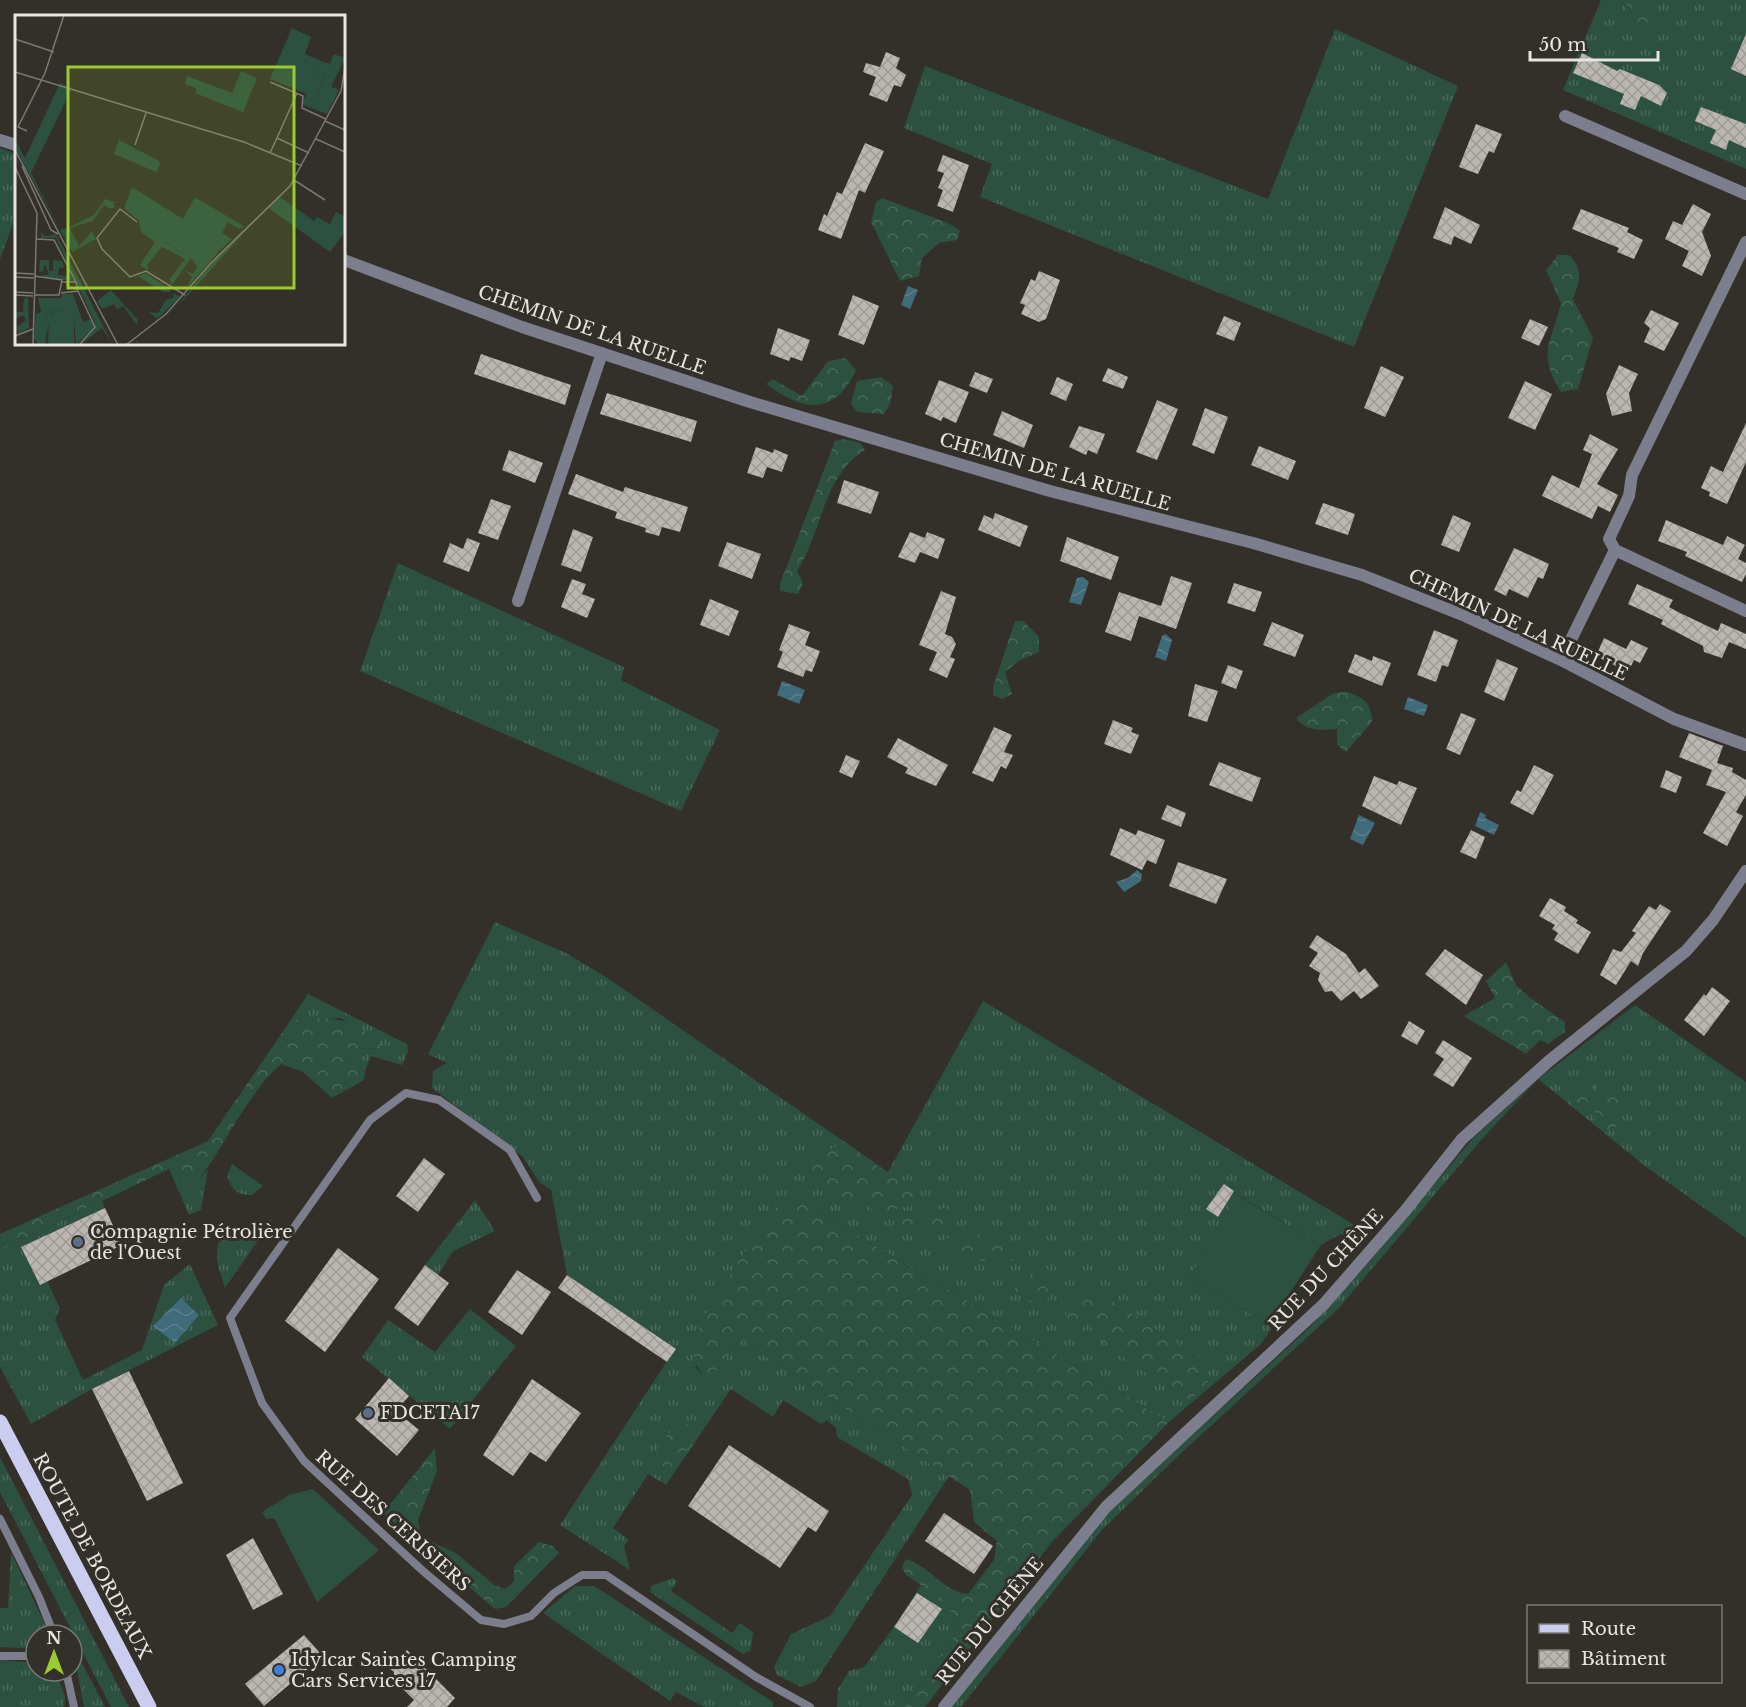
<svg xmlns="http://www.w3.org/2000/svg" width="1746" height="1707" font-family="'Libre Baskerville',serif">
<style>
.grass{fill:url(#grass-tufts)}
.forest{fill:url(#forest-crowns)}
.garden{fill:#2c5141}
.water{fill:url(#water-waves)}
.building{fill:url(#building-cross-hatch)}
.lines{fill:none;stroke-linecap:round;stroke-linejoin:round}
.service{stroke:#7c7e8e;stroke-width:8}
.minor{stroke:#7c7e8e;stroke-width:12}
.tertiary{stroke:#7c7e8e;stroke-width:12}
.primary{stroke:#cacdee;stroke-width:15}
.service-dot{fill:#5c6f8a;stroke:#332f29;stroke-width:2}
.shop-dot{fill:#3f7fe0;stroke:#332f29;stroke-width:2}
.labels{text-anchor:middle;dominant-baseline:central;stroke-width:6;stroke-linejoin:round;paint-order:stroke}
.street-label{font-size:18px;fill:#e7e4e1;stroke:#332f29}
.poi-label{font-size:18px;fill:#e7e4e1;stroke:#332f29;text-anchor:start}
.inset-road{fill:none;stroke:#7b7773;stroke-width:1.5}
.view{fill:#9cca31;fill-opacity:0.15;stroke:#9cca31;stroke-width:3}
.inset-edge{fill:none;stroke:#e7e4e1;stroke-width:3}
</style>
<defs>
<pattern id="grass-tufts" width="24" height="20" patternUnits="userSpaceOnUse" patternTransform="scale(1.5)"><rect width="24" height="20" fill="#2c5141"/><path d="M3 7l-1-3M5 7V3M7 7l1-3M15 17l-1-3M17 17v-4M19 17l1-3" fill="none" stroke="#4b6a5c"/></pattern>
<pattern id="forest-crowns" width="20" height="18" patternUnits="userSpaceOnUse" patternTransform="scale(1.5)"><rect width="20" height="18" fill="#2c5141"/><path d="M2 6a3 3 0 1 1 6 0M12 15a3 3 0 1 1 6 0" fill="none" stroke="#4b6a5c"/></pattern>
<pattern id="water-waves" width="16" height="10" patternUnits="userSpaceOnUse" patternTransform="scale(1.5)"><rect width="16" height="10" fill="#3f6b7a"/><path d="M0 5q4-4 8 0t8 0" fill="none" stroke="#5b808d"/></pattern>
<pattern id="building-cross-hatch" width="8" height="8" patternUnits="userSpaceOnUse" patternTransform="scale(1.5)"><rect width="8" height="8" fill="#bbb6b0"/><path d="M0 0l8 8M0 8l8-8" fill="none" stroke="#9e9a95"/></pattern>
</defs>
<rect width="100%" height="100%" fill="#332f29"/>
<path class="grass" d="M1601 0H1746V169L1563 90Z
M1335 29 1458 86 1354 347 980 197 992 164 904 128 925 66 1268 199Z
M0 148 16 154V216L0 259Z
M398 563 624 667 621 680 720 730 681 811 360 671Z
M495 922 566 953 606 977 888 1172 983 1001 1366 1232 1361 1242 1357 1243 1341 1234 1321 1245 1238 1195 1190 1277 1269 1325 1271 1329 1261 1344 1169 1422 797 1199 695 1367 709 1380 740 1339 949 1476 816 1681 801 1687 777 1675 774 1667 791 1634 830 1616 912 1495 908 1479 837 1437 836 1428 827 1420 821 1424 783 1400 773 1417 731 1389 666 1485 648 1474 613 1528 629 1540 624 1546 630 1570 560 1525 675 1349 567 1275 551 1190 539 1182 523 1157 432 1088 433 1071 447 1063 428 1054Z
M308 994 407 1044 408 1052 402 1065 371 1056 365 1072 348 1061 346 1049 385 1048 341 1018 290 1021Z
M1635 1005 1746 1082V1238L1645 1166 1538 1079 1481 1140 1338 1309 1177 1457 1102 1530 961 1707H951L1108 1512 1307 1330 1364 1268 1473 1138 1538 1079Z
M232 1164 263 1186 252 1195C237 1195 232 1190 227 1176Z
M169 1169 194 1185 208 1169 201 1210 189 1215Z
M475 1200 495 1231 453 1251 438 1275 425 1265Z
M102 1201 105 1208 22 1247 40 1285 47 1281 60 1308 55 1320 83 1380 142 1350 164 1285 190 1264 218 1325 92 1389 31 1424 0 1367V1250Z
M273 1219 225 1288C220 1271 211 1253 222 1236Z
M470 1309 516 1346 450 1429 362 1357 388 1320 435 1352Z
M0 1457 129 1707H111L0 1492Z
M11 1552 50 1635H36V1649L0 1647V1608H8Z
M673 1578 677 1581 671 1591 732 1633 740 1623 753 1632 751 1650 743 1654 650 1592 651 1586Z
M921 1585 937 1596 958 1620 956 1633 905 1707H837L838 1689 849 1671 864 1667 894 1627Z
M575 1586H594L773 1702V1707H704L676 1692 670 1701 543 1613Z
M72 1644 105 1707H84Z
M0 1660 36 1663V1671H56L65 1697 64 1707H0Z"/>
<path class="forest" d="M1640 0 1648 7 1657 27 1649 33 1630 32 1625 26 1624 13 1628 1Z
M882 198 948 223 960 230 957 240 939 243 922 258 919 276 900 281 871 222 876 202Z
M1558 255H1569C1584 270 1580 280 1573 299L1593 338 1578 389 1561 392C1536 353 1552 342 1561 303L1546 270Z
M846 358 856 370C835 416 803 412 766 384L773 379 802 396 828 361Z
M881 377 893 386 891 402 884 414 857 412 851 403 857 381Z
M844 439 860 443 865 450C823 475 822 533 797 571L803 583 798 594 780 591V584L835 441Z
M1015 621H1023L1039 637V652L1019 661 1005 672 1012 694 1002 699 993 695V687Z
M1347 692C1364 697 1372 704 1372 722L1346 752 1337 745V729C1321 730 1307 732 1296 718L1334 693Z
M1506 962 1516 985 1529 997 1565 1022V1032L1548 1044 1540 1040 1526 1054 1464 1016 1495 998 1486 981Z
M311 1018C349 1018 357 1023 386 1048L346 1049 348 1061 365 1072 364 1080 332 1098 303 1072 281 1064C247 1093 224 1149 194 1186L169 1169 0 1250V1234L208 1141 290 1021Z
M1593 1075 1597 1080C1593 1095 1590 1103 1575 1109L1571 1106C1574 1094 1584 1083 1593 1075Z
M1613 1082 1621 1088V1109L1616 1127 1605 1133 1595 1125V1102Z
M844 1141 920 1198 919 1203 882 1213 817 1186 812 1177 813 1161Z
M797 1199 1169 1422 1051 1543 925 1707H905L956 1633 958 1620 937 1596 906 1575 902 1567 906 1559C930 1566 944 1592 968 1594L994 1560 997 1541 974 1522 970 1490 740 1339 709 1381C699 1370 693 1364 693 1349 692 1321 760 1232 778 1204Z
M945 1208 959 1214 957 1222 916 1232 893 1220Z
M982 1235 1024 1254 1022 1260 967 1261 940 1245 945 1238Z
M1041 1267 1050 1270 1047 1307H1039L1015 1292V1287Z
M1063 1290 1069 1291 1084 1330 1078 1331 1068 1318 1059 1297Z
M1088 1291 1107 1298 1201 1358 1208 1381 1202 1392 1185 1401 1095 1337 1079 1297Z
M687 1424C696 1438 686 1451 679 1465L671 1467 655 1465C656 1445 667 1429 687 1424Z
M435 1448 437 1471 418 1520 421 1537 456 1553 494 1585 506 1589 514 1581V1566L539 1542 553 1546 559 1553 506 1607 495 1609 383 1513Z"/>
<path class="garden" d="M1237 1195 1321 1245 1269 1325 1190 1277Z
M313 1489 379 1550 317 1602 274 1518 266 1519 262 1512 289 1495Z"/>
<path class="water" d="M908 286 918 290 910 309 901 305Z
M1083 577 1089 582 1081 605 1069 602 1077 578Z
M1166 634 1172 640 1166 661 1155 657 1162 636Z
M782 681 805 690 799 704 777 695Z
M1408 697 1428 705 1424 716 1404 709Z
M1480 812 1486 815 1485 818 1499 825 1494 835 1475 826Z
M1359 815 1375 823 1363 845 1350 839Z
M1137 870 1142 874 1141 881 1124 892 1116 882 1128 878Z
M181 1298 199 1315 175 1343 153 1326Z"/>
<path class="building" d="M1746 34V76L1731 69Z
M886 52 900 58 896 68 906 75 901 87 894 85 887 102 869 95 876 77 863 72 866 63 880 67Z
M1582 53 1617 71 1620 69 1659 85 1667 93 1661 106 1641 96 1635 110 1620 104 1624 94 1573 73Z
M1701 107 1746 124V148L1729 140 1726 150 1710 143 1716 130 1695 121Z
M1476 124 1502 134 1494 153 1489 151 1478 174 1459 167Z
M865 143 884 151 865 193 859 190 841 239 818 230 824 214 827 216 837 192 842 194Z
M943 155 969 165 953 212 937 206 943 190 938 188 944 173 937 171Z
M1693 204 1711 214 1702 232 1711 256 1702 276 1682 266 1689 251 1665 239 1673 221 1682 225Z
M1445 207 1480 225 1471 244 1454 236 1451 245 1433 238Z
M1581 209 1629 228 1627 232 1643 240 1634 259 1617 252 1619 248 1572 229Z
M1039 271 1060 280 1046 319 1039 322 1021 314 1025 305 1020 303 1031 279 1035 281Z
M853 295 879 306 864 345 838 335Z
M1651 310 1679 323 1664 351 1644 342 1650 328 1644 323Z
M1224 316 1241 323 1234 341 1216 334Z
M1530 319 1548 327 1539 346 1521 338Z
M778 328 810 340 802 361 791 357 789 361 770 354Z
M481 354 571 385 565 405 474 374Z
M1619 365 1638 374 1629 393 1632 411 1612 416 1606 394Z
M1381 366 1404 377 1385 417 1364 408Z
M1108 368 1128 377 1123 389 1102 381Z
M975 372 993 379 987 393 969 386Z
M1057 377 1073 384 1066 401 1050 394Z
M939 380 969 392 956 423 943 417 941 421 925 414Z
M1525 381 1552 394 1535 430 1508 418Z
M607 393 697 421 691 442 600 414Z
M1157 400 1178 409 1157 460 1136 452Z
M1205 408 1228 417 1214 454 1192 445Z
M1002 411 1033 425 1024 448 993 435Z
M1746 423V462L1727 504 1709 496 1710 492 1701 488 1711 466 1723 472Z
M1079 426 1105 434 1097 454 1088 450 1086 455 1069 447Z
M1590 434 1618 449 1597 484 1618 495 1610 512 1598 506 1592 519 1542 496 1552 475 1579 488 1592 454 1583 450Z
M1259 446 1296 461 1288 480 1251 465Z
M756 447 773 453 774 449 788 455 782 472 767 467 763 478 747 473Z
M509 450 543 463 535 483 502 470Z
M576 474 623 492 625 487 688 507 680 532 662 527 659 536 645 532 646 528 615 518 617 512 568 494Z
M844 480 879 492 871 514 837 503Z
M491 499 511 506 498 540 478 533Z
M1323 503 1355 514 1348 535 1315 524Z
M995 513 1028 526 1020 547 978 530 984 515 993 519Z
M1453 515 1471 523 1459 552 1441 545Z
M1666 520 1723 545 1727 536 1745 545 1738 559 1746 563V574L1742 582 1685 556 1687 552 1658 541Z
M573 529 593 537 581 572 561 565Z
M910 532 925 538 927 532 945 539 938 559 920 552 915 563 898 557Z
M1067 537 1119 557 1111 580 1060 561Z
M467 538 480 543 469 572 443 562 450 543 463 549Z
M727 542 761 554 752 579 718 566Z
M1514 548 1549 564 1543 579 1538 577 1528 598 1509 589 1506 596 1494 590Z
M1171 576 1192 583 1176 629 1139 616 1131 641 1105 632 1119 592 1161 606Z
M572 579 586 584 582 594 595 599 587 618 561 607Z
M1234 583 1262 592 1255 612 1227 603Z
M1637 584 1673 600 1669 607 1678 612 1718 631 1721 623 1746 634V649L1729 642 1722 658 1704 652 1703 646 1661 624 1663 620 1628 604Z
M941 591 956 597 945 634 952 637 956 644 950 657 955 659 947 678 929 670 937 652 919 645Z
M710 599 739 611 729 636 700 625Z
M1272 622 1304 635 1295 657 1263 645Z
M789 624 810 632 805 645 820 651 812 672 806 670 803 677 777 667 783 652 779 650Z
M1434 630 1458 640 1448 667 1442 665 1436 682 1417 675Z
M1604 638 1626 649 1631 640 1648 648 1640 663 1634 660 1628 672 1596 656Z
M1355 654 1372 661 1373 656 1391 663 1382 686 1348 672Z
M1497 659 1518 668 1504 701 1484 692Z
M1228 665 1243 671 1236 689 1221 683Z
M1195 684 1218 691 1207 722 1188 716Z
M1461 713 1476 719 1460 755 1446 749Z
M1113 720 1133 728 1131 732 1139 735 1131 754 1104 744Z
M994 727 1012 735 1004 752 1013 755 1006 769 1001 766 993 782 972 773Z
M1689 733 1723 746 1717 763 1733 768 1732 772 1746 780V795L1736 812 1743 816 1727 846 1703 833 1726 792 1706 785 1712 770 1679 757Z
M898 738 948 765 936 786 905 773 908 768 887 757Z
M846 755 860 761 852 778 839 772Z
M1219 762 1261 778 1252 802 1209 785Z
M1534 765 1554 775 1533 815 1510 803 1517 790 1521 792Z
M1666 770 1682 777 1676 793 1660 787Z
M1374 776 1397 785 1399 781 1417 788 1401 825 1362 806Z
M1167 805 1186 813 1181 827 1161 819Z
M1120 828 1136 835 1138 830 1165 840 1156 864 1147 860 1142 870 1110 855Z
M1471 830 1485 837 1476 859 1460 852Z
M1178 862 1227 879 1216 904 1169 886Z
M1550 898 1566 907 1564 911 1578 920 1576 923 1591 932 1578 954 1554 940 1558 933 1552 929 1555 925 1539 916Z
M1660 904 1671 911 1643 953 1638 966 1631 961 1616 985 1600 975 1613 949 1621 952 1636 933 1632 931 1649 906 1656 910Z
M1317 935 1346 954 1359 973 1365 968 1379 986 1361 999 1354 991 1341 1001 1332 991 1325 992 1318 980 1320 973 1309 966 1318 953 1309 947Z
M1445 949 1483 975 1466 1005 1425 974Z
M1712 987 1730 1001 1704 1036 1684 1020 1704 994 1706 996Z
M1409 1021 1425 1031 1417 1045 1401 1036Z
M1443 1040 1472 1058 1453 1087 1433 1075 1444 1059 1435 1053Z
M424 1158 445 1174 418 1212 396 1196Z
M1224 1184 1234 1191 1218 1217 1206 1209Z
M105 1208 122 1245 40 1285 21 1247Z
M338 1248 379 1279 325 1352 285 1321Z
M425 1265 449 1283 418 1326 394 1308Z
M517 1270 551 1292 522 1335 488 1312Z
M567 1275 676 1349 667 1362 558 1288Z
M129 1371 183 1483 147 1501 92 1389Z
M389 1378 409 1396 396 1411 419 1430 397 1456 355 1419Z
M532 1379 581 1413 546 1462 530 1452 513 1476 483 1455Z
M729 1445 829 1511 816 1532 808 1527 780 1568 688 1506Z
M944 1513 993 1546 974 1574 925 1541Z
M253 1538 283 1594 253 1610 226 1555Z
M917 1593 942 1609 918 1643 894 1627Z
M304 1635 323 1656 264 1706 245 1684Z
M407 1650 455 1698 447 1707H407L414 1700 393 1679 394 1672 389 1668Z"/>
<g class="lines">
<path class="service" d="M537 1198 510 1150 439 1100 406 1093 370 1120 230 1318 262 1403 304 1461 423 1571 481 1620 504 1624 531 1616 554 1593 582 1575H606L756 1677 810 1707
M0 1519 39 1597 54 1635
M0 1656H36
M66 1671 74 1707"/>
<path class="minor" d="M1565 116 1746 194
M0 140 16 145
M344 260 522 327 750 402 1050 491 1253 543 1362 575 1465 616 1561 660 1674 719 1746 745
M1615 550 1609 539 1629 496 1632 475 1746 242
M518 601 602 353
M1561 660 1615 550 1746 611"/>
<path class="tertiary" d="M944 1707 1106 1507 1324 1304 1405 1211 1462 1139 1549 1061 1686 951 1713 920 1746 871"/>
<path class="primary" d="M0 1422 149 1707"/>
</g>
<g class="service-dot">
<circle cx="78" cy="1242" r="6"/>
<circle cx="368" cy="1413" r="6"/>
</g>
<circle class="shop-dot" cx="279" cy="1670" r="6"/>
<g class="labels">
<g class="street-label">
<text transform="translate(592 330) rotate(19)">CHEMIN DE LA RUELLE</text>
<text transform="translate(1055 472) rotate(16)">CHEMIN DE LA RUELLE</text>
<text transform="translate(1518 625) rotate(25)">CHEMIN DE LA RUELLE</text>
<text transform="translate(1326 1270) rotate(-47)">RUE DU CHÊNE</text>
<text transform="translate(393 1521) rotate(42)">RUE DES CERISIERS</text>
<text transform="translate(92 1556) rotate(62)">ROUTE DE BORDEAUX</text>
<text transform="translate(990 1621) rotate(-51)">RUE DU CHÊNE</text>
</g>
<g class="poi-label">
<text x="90" y="1232">Compagnie Pétrolière<tspan x="90" dy="21">de l'Ouest</tspan></text>
<text x="380" y="1413">FDCETA17</text>
<text x="291" y="1660">Idylcar Saintes Camping<tspan x="291" dy="21">Cars Services 17</tspan></text>
</g>
</g>
<g transform="translate(15 15)">
<rect width="330" height="330" fill="#332f29"/>
<path d="M277 13 296 22 290 39 306 46 292 79 255 64ZM319 39 330 43 316 72 307 68ZM226 56 242 63 228 97 180 78 181 73 170 69 172 61 217 78ZM45 68 57 73 16 158 45 215 66 208 55 214 64 231 77 216 81 224 57 237 0 133V124L10 143ZM104 125 146 147 141 157 99 139ZM117 172 168 204 180 182 230 212 224 214 213 207 207 218 217 224 204 236 156 208 148 226 176 243 156 271 155 264 170 244 147 232 132 250 134 256 125 250 140 227 126 217 124 206 109 193ZM265 182 299 206 302 202 315 209 321 197 330 202V217L315 237 252 192 168 286 122 325 124 330 121 326 165 288 196 248 252 192ZM26 217 30 221 41 219 98 330 87 313 65 330 79 315 80 308 41 223H26ZM25 245H34V256H38V245L47 246 49 253H44L43 260 53 261 54 253 59 266 32 263 27 260H34L30 249 28 257 24 256ZM130 258 153 273 156 277H148L123 261ZM96 275 123 305 122 310 108 291 102 294 99 289 87 294 82 286ZM158 278 165 282 142 304 134 297 143 298 151 285 159 282ZM47 279H58L68 307 77 304 79 312 61 330 60 299 46 293 34 298 32 295 30 330H24L19 323 21 299 26 297 23 283H46ZM13 282 14 313 4 318 1 313 11 305 8 300 0 304V297H8L9 284ZM46 295 59 301V330H33L34 302Z" fill="#2c5141"/>
<path d="M90 184 103 188H98L100 192 96 194 89 190 78 206 48 215 79 200ZM156 207 204 236 170 275 177 262 170 255 178 259 182 252 178 245 149 226 143 229Z" fill="#2c5141"/>
<path d="M307 68 324 75 312 99 296 93Z" fill="#2c5141"/>
<path d="M306 46 315 49 296 93 287 89ZM46 293 56 295 61 300V330L59 302 46 295 35 301 30 330 32 295 35 298ZM36 302 58 304 57 330H35Z" fill="#2c5141"/>
<path class="inset-road" d="M0 24 39 37M0 57 229 127 287 151M255 67 288 81 287 93 311 104M310 106 330 115M12 116 3 112 30 58 49 0M262 123 282 78M301 124 330 137M120 130 131 98M0 135 103 330M255 138 262 123 294 138M7 151 36 215 43 219M0 152 22 198 18 330M279 165 310 185M122 207 105 194 82 223 87 234 115 262 131 256 170 280M21 224 39 225 61 267M0 258 19 259M0 262 19 263M63 276 80 312 64 330M0 277 18 278M46 278 63 276 61 267H47M0 280 18 281M19 280H44L47 265 19 261M0 321 18 314M111 330 151 299 196 248 275 171 326 76 330 52"/>
<path class="view" d="M53 52H279V273H53Z"/>
<rect width="330" height="330" class="inset-edge"/>
</g>
<rect x="1527" y="1605" width="195" height="78" fill="#332f29" stroke="#7b7773" stroke-width="1.5"/>
<rect x="1539" y="1624" width="30" height="9" fill="#cacdee" stroke="#7b7773" stroke-width="1.5"/>
<text x="1581" y="1635" font-size="18" fill="#e7e4e1">Route</text>
<rect x="1539" y="1650" width="30" height="18" fill="url(#building-cross-hatch)" stroke="#7b7773" stroke-width="1.5"/>
<text x="1581" y="1665" font-size="18" fill="#e7e4e1">Bâtiment</text>
<g transform="translate(54 1653)"><circle r="28" fill="#332f29" stroke="#7b7773" stroke-width="1.5"/>
<path d="M0-4.5L10 22L0 15L-10 22Z" fill="#9cca31"/>
<text y="-9" font-size="16" font-weight="bold" text-anchor="middle" fill="#e7e4e1">N</text>
</g>
<path d="M1530 51v9h128v-9" fill="none" stroke="#e7e4e1" stroke-width="3"/>
<text x="1539" y="51" font-size="18" fill="#e7e4e1" stroke="#332f29" stroke-width="4.5" paint-order="stroke">50 m</text>
</svg>
